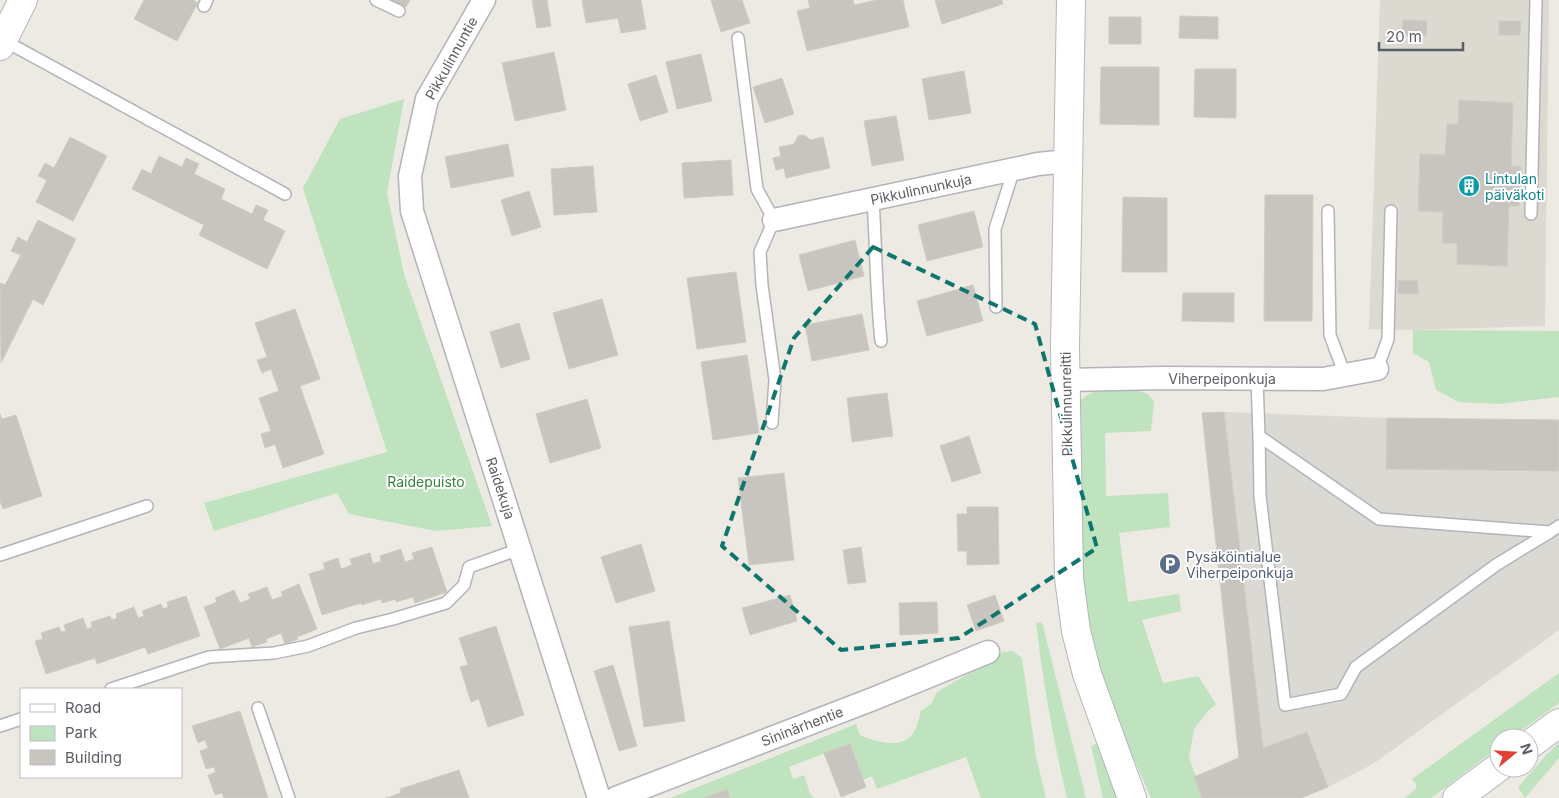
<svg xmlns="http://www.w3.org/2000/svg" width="1559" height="798" font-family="Inter,sans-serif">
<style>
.industrial{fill:#dbd9d4}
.education{fill:#dcd9d0}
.green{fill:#bfe3bf}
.building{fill:#c8c4bf;stroke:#d1ccc0}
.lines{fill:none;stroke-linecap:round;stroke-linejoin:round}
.lane-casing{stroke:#b2b4b9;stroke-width:14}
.street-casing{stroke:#b2b4b9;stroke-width:25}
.secondary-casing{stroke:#b3b6bc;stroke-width:30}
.lane{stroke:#fff;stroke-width:11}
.street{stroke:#fff;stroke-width:22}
.secondary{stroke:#fff;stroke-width:28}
.marked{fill:none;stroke:#0f766e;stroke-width:4;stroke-dasharray:10 6;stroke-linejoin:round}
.labels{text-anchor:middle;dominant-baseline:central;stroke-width:4;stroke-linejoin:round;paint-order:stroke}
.street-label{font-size:14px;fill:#5a5d62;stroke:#fff}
.culture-label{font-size:14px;fill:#0d838f;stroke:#fff;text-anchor:start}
.park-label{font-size:14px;fill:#38833c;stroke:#fff}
.service-label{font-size:14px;fill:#4e5e75;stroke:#fff;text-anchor:start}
</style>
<rect width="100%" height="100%" fill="#eceae2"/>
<path class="industrial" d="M1224 412 1387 418 1559 420V630L1373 764 1328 787 1301 798H1202L1194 777 1239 757 1202 413Z"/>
<path class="education" d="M1380 0H1549L1545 326 1413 330 1369 329Z"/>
<path class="green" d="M404 99 387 193 404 274 492 526 436 531 349 514 337 493 214 531 204 503 387 452 303 188 340 119Z
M1413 330 1559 331V397L1498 404 1459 402 1436 390 1429 362 1413 353Z
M1098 390H1136L1148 394 1154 402 1151 431 1105 433 1106 496 1168 493 1170 527 1119 533 1128 602 1179 594 1181 611 1142 620 1163 683 1198 676 1216 704 1208 711 1194 729 1189 758 1204 798H1151L1120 727 1093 647 1082 601 1076 403 1089 394Z
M1042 622 1086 798H1067C1053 740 1043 682 1036 623Z
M1013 651 1022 658 1036 756 1046 798H981L966 757 877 789 872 776 863 780 849 744 789 767 793 779 804 775 811 796 815 798H730L726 789 704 798H670L856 724 860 735C876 742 905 751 915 730 918 724 919 717 921 711L931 704 937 692 990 661 1003 652Z
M1559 673V703L1511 738H1499V747L1431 798H1405L1416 789V784L1412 779Z
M1098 743 1117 798H1103L1091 746Z
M1559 743V758L1525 798 1518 787 1548 753Z"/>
<path class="building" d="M144 0H195L194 1 198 3 177 41 134 19Z
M391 0H410L406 7Z
M532 0H547L551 26 537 28Z
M582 0H641L646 29 621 33 618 18 586 23Z
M711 0H742L750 23 721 32Z
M808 0H853L854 5 877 0H903L909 27 807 51 797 11 810 8Z
M935 0H1002L1003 4 942 24Z
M1180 16 1218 17V39L1179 38Z
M1109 17H1141V44H1109Z
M1403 20 1427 21 1426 36H1402Z
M1499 21H1521L1520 35H1499Z
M554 52 566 110 515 121 502 63Z
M701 54 712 101 677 109 666 62Z
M1101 67H1159V125L1100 124Z
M1195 69H1236V118L1194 117Z
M964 71 971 113 929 120 922 79Z
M656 75 668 112 640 121 628 84Z
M782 78 794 114 765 123 753 87Z
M1459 100 1513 103 1511 166H1521L1519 206H1509L1507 266 1457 264V243H1442L1443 212 1418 211 1420 154 1445 155 1447 124H1458Z
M896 116 904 160 872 166 864 121Z
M803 135 807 137 810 140 823 137 830 168 786 178 784 168 776 170 773 158 781 156 779 147 794 144 798 136Z
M70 137 107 156 73 221 36 202 47 180 38 176 45 163 54 168Z
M508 144 514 176 451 188 445 157Z
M159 156 182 167 186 158 199 164 194 174 225 189 221 199 252 214 256 205 268 210 263 220 285 231 267 269 199 235 204 225 132 189 142 169 151 174Z
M731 160 733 195 684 198 682 163Z
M593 166 597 212 554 215 551 169Z
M529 191 541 227 512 236 501 200Z
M1265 195H1313L1312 321H1264Z
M1123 197 1167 198V272H1122Z
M974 211 983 247 927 261 918 225Z
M38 220 76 239 43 305 33 299 1 363 0 283 5 285 21 255 11 251 18 237 27 242Z
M855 240 864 276 808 291 799 255Z
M736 272 746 342 697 349 687 278Z
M1398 280 1418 281V294H1398Z
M973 285 983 321 927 336 917 301Z
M1183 293H1234V322L1182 321Z
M602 299 618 355 569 369 553 313Z
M295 309 320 379 300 386 324 454 283 468 275 444 265 448 261 434 271 431 259 398 279 391 271 369 262 373 257 360 267 357 255 323Z
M862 314 869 350 812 361 805 325Z
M519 323 530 359 501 368 490 332Z
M747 355 759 433 713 440 701 362Z
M887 393 893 436 852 442 847 398Z
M587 399 601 448 550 463 536 414Z
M1224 412 1263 748 1307 732 1328 787 1301 798H1202L1194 777 1239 758 1202 413Z
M0 414 2 419 16 415 42 496 3 509 0 501Z
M1387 418 1559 420V471L1386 469Z
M969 436 981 473 952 482 940 446Z
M784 473 794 560 749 565 738 478Z
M967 507H998L999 564 967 565V551H958L957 514H967Z
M641 544 655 591 616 603 601 557Z
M432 547 447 592 415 603 413 597 396 602V599L382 603 381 599 362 605 361 603 322 615 309 574 325 569 323 563 338 558 341 569 352 565 350 559 370 553 373 564 381 561 380 556 401 549 405 562 414 559 412 553Z
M861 547 866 582 848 584 843 550Z
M299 584 317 629 297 637 298 639 285 644 281 633 266 639 267 642 252 647 249 638 220 649 204 607 217 602 215 598 234 590 240 603 250 599 248 594 267 587 272 600 283 596 281 592Z
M790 595 797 621 750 635 742 608Z
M995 595 1004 621 976 631 967 605Z
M186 596 200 636 148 654 145 647 97 664 95 658 46 674 35 641 43 639 41 633 59 627 61 632 66 631 64 625 83 618 87 629 92 627 91 622 110 616 112 620 117 618 116 614 134 607 138 618 144 616 142 611 161 604 163 609 168 607 167 602Z
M937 602 938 633 900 635 899 603Z
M669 621 685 721 644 727 629 627Z
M496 626 524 715 488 727 479 699 471 702 460 667 468 665 459 638Z
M613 665 637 746 619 751 594 671Z
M240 711 268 798H224L222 793 215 795 208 775 216 772 214 767 206 769 200 751 208 748 205 740 198 743 192 726Z
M850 744 866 787 841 797 824 753Z
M459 770 469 798H386L401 793 400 789Z
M727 789 730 798H704Z"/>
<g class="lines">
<g class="lane-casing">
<path id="lane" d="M376 0 399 11
M204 6 207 0
M738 38 757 189 774 220 760 252 762 285 775 380 772 423
M3 40 285 194
M873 199C876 247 876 294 881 341
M1328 211 1330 335 1345 375
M1531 214 1536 0
M996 307 995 229 1014 169
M1377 369 1388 339 1391 211
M1257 378 1259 436 1379 519 1550 532 1559 526
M1259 436 1260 496 1285 705 1341 694 1356 667 1496 565 1550 532
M0 555 147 506
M111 689 209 657 274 653 308 646 356 628 393 619 446 603 464 585 469 567 520 549
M258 708 289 798
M0 726 21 719"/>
</g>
<g class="street-casing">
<path id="street" d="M484 0 427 99 410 176 412 211 599 798
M774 220 1038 164 1068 161
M1066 380 1163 378 1323 379 1377 369
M616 798 873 699 988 652"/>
</g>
<g class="secondary-casing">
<path id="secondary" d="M1071 0 1065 347 1069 578 1076 631 1087 674 1132 798
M0 46 23 0
M1529 745 1559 723
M1457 798 1499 767"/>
</g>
<use href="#lane" class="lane"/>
<use href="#street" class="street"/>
<use href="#secondary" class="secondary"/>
</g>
<path class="marked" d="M873 247 1035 324 1097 548 959 638 841 650 722 546 794 338Z"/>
<defs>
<g id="building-disc" transform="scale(1.125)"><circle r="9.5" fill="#0f9aa8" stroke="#fff"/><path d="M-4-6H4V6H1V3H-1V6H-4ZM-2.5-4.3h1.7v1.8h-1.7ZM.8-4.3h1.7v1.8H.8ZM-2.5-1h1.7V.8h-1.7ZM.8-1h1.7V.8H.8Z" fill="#fff"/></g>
<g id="parking-disc" transform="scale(1.125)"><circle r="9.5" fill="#5c6f8a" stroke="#fff"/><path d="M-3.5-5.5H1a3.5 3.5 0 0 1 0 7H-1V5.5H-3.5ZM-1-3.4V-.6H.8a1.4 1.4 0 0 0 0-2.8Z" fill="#fff"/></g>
</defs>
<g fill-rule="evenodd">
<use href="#building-disc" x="1469" y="186"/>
<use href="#parking-disc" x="1170" y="564"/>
</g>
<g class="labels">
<g class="street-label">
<text transform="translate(451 58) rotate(-61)">Pikkulinnuntie</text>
<text transform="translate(921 189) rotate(-12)">Pikkulinnunkuja</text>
<text x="1222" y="378">Viherpeiponkuja</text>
<text transform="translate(1066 404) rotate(-91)">Pikkulinnunreitti</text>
<text transform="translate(501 488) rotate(72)">Raidekuja</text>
<text transform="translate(802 726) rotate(-21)">Sininärhentie</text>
</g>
<g class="culture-label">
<text x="1485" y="178">Lintulan<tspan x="1485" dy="16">päiväkoti</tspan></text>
</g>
<g class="park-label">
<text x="426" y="481">Raidepuisto</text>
</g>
<g class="service-label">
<text x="1186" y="556">Pysäköintialue<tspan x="1186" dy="16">Viherpeiponkuja</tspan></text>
</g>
</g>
<rect x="20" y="688" width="162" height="90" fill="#ffffff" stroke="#bdbec0"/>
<rect x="30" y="704" width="25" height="8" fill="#ffffff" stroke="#bdbec0"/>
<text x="65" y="713" font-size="15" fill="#5a5d62">Road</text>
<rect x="30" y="726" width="25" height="15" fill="#bfe3bf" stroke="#bdbec0"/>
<text x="65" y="738" font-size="15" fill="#5a5d62">Park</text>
<rect x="30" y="750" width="25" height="15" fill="#c8c4bf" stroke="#bdbec0"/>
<text x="65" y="763" font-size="15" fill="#5a5d62">Building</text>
<g transform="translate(1514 753) rotate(72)"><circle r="24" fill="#ffffff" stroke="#bdbec0"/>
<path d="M0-4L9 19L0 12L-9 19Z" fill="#e24132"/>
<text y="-8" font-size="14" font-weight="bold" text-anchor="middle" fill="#5a5d62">N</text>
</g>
<path d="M1379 42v8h84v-8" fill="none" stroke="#5a5d62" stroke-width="2.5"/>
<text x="1386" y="42" font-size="15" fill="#5a5d62" stroke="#ffffff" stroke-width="4" paint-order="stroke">20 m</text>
</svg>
